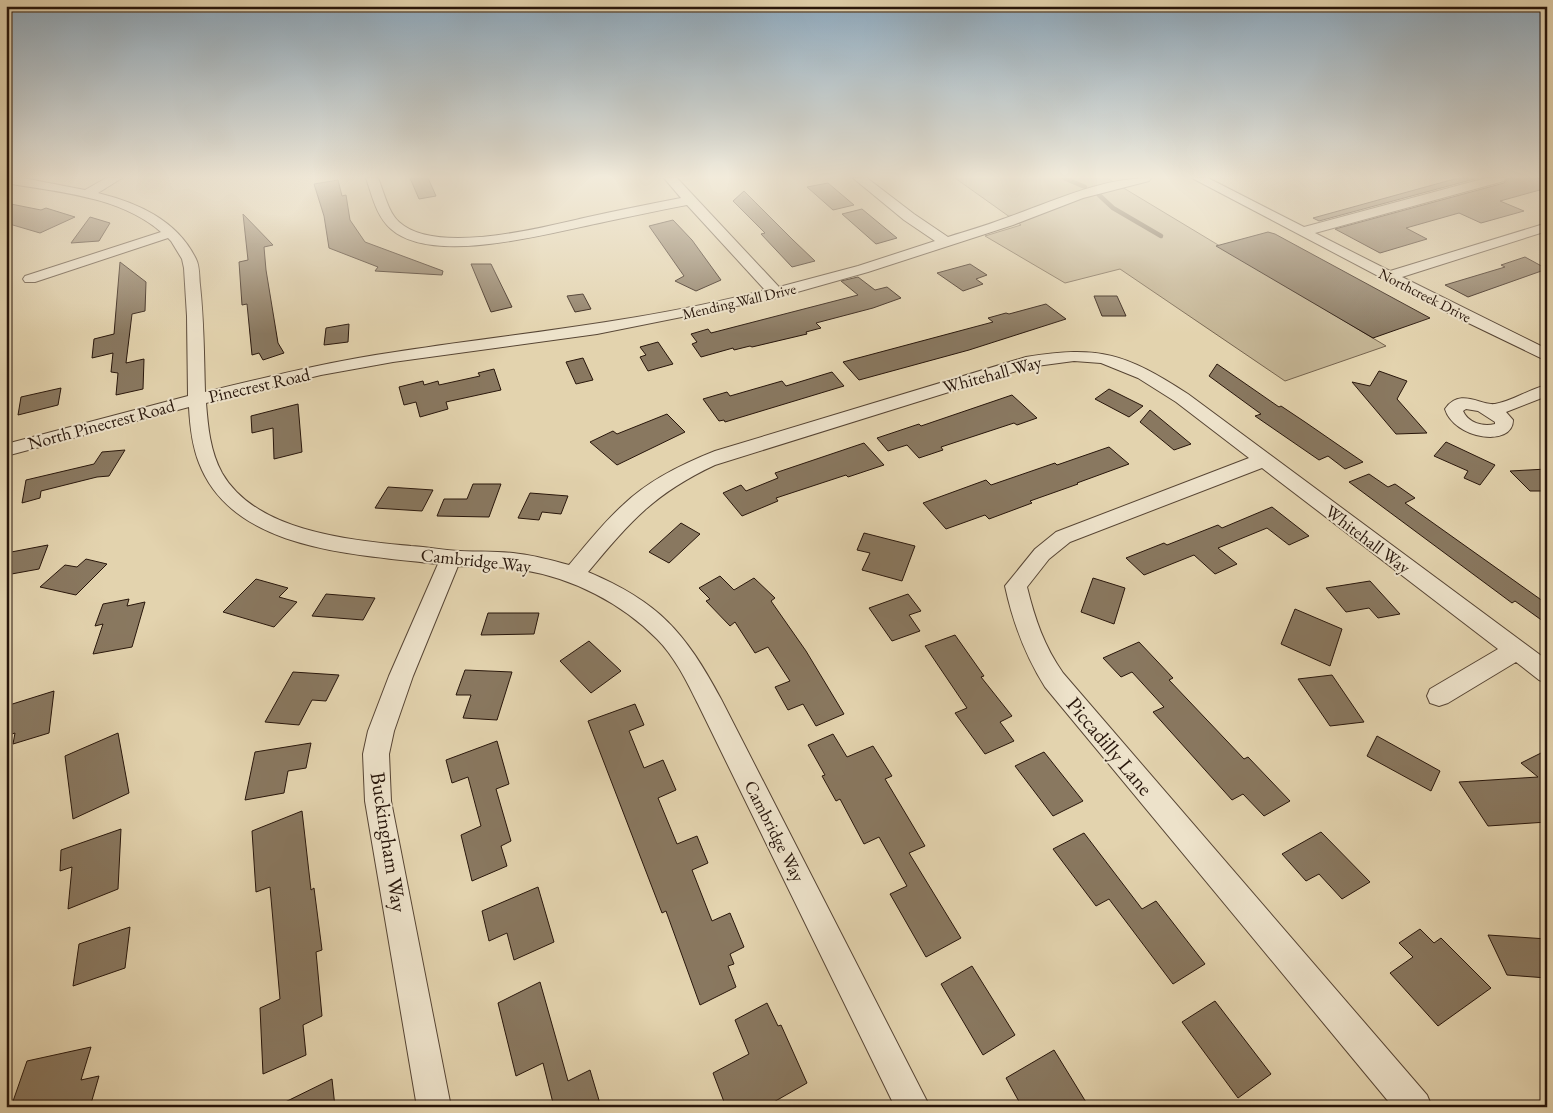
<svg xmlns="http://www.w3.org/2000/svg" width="1553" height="1113" font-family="'EB Garamond',serif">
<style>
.green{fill:#c3b392;stroke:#76644e}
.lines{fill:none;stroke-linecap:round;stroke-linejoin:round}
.stream{stroke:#72614c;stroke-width:4.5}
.building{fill:#897860;stroke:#28160b}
.street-casing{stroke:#574534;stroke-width:2}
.street{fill:#ede2ca;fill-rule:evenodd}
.labels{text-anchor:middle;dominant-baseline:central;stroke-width:4;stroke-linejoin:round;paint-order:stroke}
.far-street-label{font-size:15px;fill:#28160b;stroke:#ede2ca}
.street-label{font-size:18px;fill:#28160b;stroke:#ede2ca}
.near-street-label{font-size:21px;fill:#28160b;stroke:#ede2ca}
</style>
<rect width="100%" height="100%" fill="#e3d3ae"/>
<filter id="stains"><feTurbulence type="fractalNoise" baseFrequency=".004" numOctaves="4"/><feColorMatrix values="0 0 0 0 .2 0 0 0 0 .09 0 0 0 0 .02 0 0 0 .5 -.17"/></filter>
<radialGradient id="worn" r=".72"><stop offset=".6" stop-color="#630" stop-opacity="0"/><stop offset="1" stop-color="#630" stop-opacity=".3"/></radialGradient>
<path class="green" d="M955 178H1107L1386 346 1285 381 1120 269 1065 283 985 236 1021 225Z"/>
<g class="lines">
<path class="stream" d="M1064 178 1085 187
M1099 195 1113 208 1161 236"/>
</g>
<path class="building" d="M410 178H428L436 196 419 199Z
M1458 178H1478L1319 221 1313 218Z
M1508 178H1547V188L1500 201 1524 211 1481 223 1459 213 1406 228 1427 239 1380 253 1335 229 1504 183Z
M338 180 342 196 346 195 350 220 365 242 443 271 442 275 375 271 378 267 329 248 324 216 314 184Z
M828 183 854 205 833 210 807 187Z
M744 191 793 240 815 261 792 267 761 234 765 233 733 201Z
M6 203 41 210 46 208 75 217 40 233 6 223Z
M862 209 897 238 876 244 842 214Z
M243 214 273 245 264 247 266 270 278 343 284 353 263 360 259 353 252 355 247 304 242 305 239 262 248 260Z
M90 217 110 223 99 241 71 243Z
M673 220 692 240 721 280 696 291 675 281 684 276 649 226Z
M1268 232 1275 234 1430 318 1373 338 1216 246Z
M1525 257 1547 269 1468 297 1445 285 1505 267 1501 265Z
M120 262 146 282 145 311 132 314 126 363 144 359 143 389 116 395 118 373 111 372 113 353 92 358 94 339 114 334Z
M471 264H491L512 307 491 312Z
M970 264 987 275 976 279 983 284 963 291 937 273Z
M858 277 875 290 887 287 901 298 873 308 816 323 821 328 806 332 807 334 752 347 750 346 734 350 733 348 701 357 692 344 697 342 691 334 708 329 711 333 858 295 841 281Z
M583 294 591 309 575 312 567 296Z
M1094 296H1117L1126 316H1102Z
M1046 304 1066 319 969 350 859 380 843 362 993 322 988 318 1006 313 1009 314Z
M349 324 348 342 324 345 326 328Z
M658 342 673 364 648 371 640 357 646 355 640 347Z
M583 358 593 380 576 384 566 362Z
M1217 364 1279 407 1281 406 1305 422 1363 462 1345 469 1328 456 1319 460 1255 416 1261 414 1209 376Z
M494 369 501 390 446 402 448 409 420 417 416 402 404 405 399 387 423 381 424 385 438 381 439 385 480 376 478 373Z
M1379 371 1407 381 1397 399 1427 433 1396 434 1352 382 1370 386Z
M832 372 844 386 725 422 724 420 719 421 703 399 727 392 730 396 782 381 786 386Z
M61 388 58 405 18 415 21 397Z
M1109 389 1143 406 1129 417 1095 399Z
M1012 395 1037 418 1017 425 1014 423 941 447 943 450 919 458 907 445 888 451 877 438 919 424 921 426Z
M298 404 302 452 274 459 273 428 252 433 251 416Z
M1150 410 1191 444 1174 450 1140 422Z
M667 414 685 432 617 465 590 442 613 431 617 434Z
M1446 442 1495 465 1480 485 1464 478 1468 471 1434 456Z
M864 443 884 465 848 477 846 475 776 498 778 501 742 516 723 493 741 485 746 491 778 478 775 473Z
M1109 447 1129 464 1077 483 1078 484 1030 501 1032 503 989 519 985 515 946 529 923 503 986 480 991 485 1055 463 1057 465Z
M125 450 109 476 97 477 41 491 40 498 22 503 26 480 94 464 102 452Z
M1547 469V491H1530L1510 471Z
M1369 474 1388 487 1395 484 1415 498 1405 503 1547 604V624L1515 601 1512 603 1349 482Z
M473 484H501L489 517 437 516 444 499H467Z
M388 487 433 490 422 511 375 508Z
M530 493 568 496 561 514 542 512 539 520 518 518Z
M1272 507 1309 536 1289 545 1267 528 1218 548 1237 564 1215 574 1194 555 1144 575 1126 558 1164 543 1167 545 1218 525 1222 528Z
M681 523 700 534 669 563 649 552Z
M864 533 915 546 902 581 862 570 870 553 857 550Z
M48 545 39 569 6 575V553Z
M86 559 107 564 76 595 40 587 65 565 77 567Z
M720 576 734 590 754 578 775 598 771 601 806 651 844 714 816 726 803 704 788 710 775 687 790 681 768 647 755 653 735 622 730 626 706 601 710 599 699 588Z
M1093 578 1125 588 1114 624 1081 612Z
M256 579 288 588 279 597 297 602 274 627 223 612Z
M1370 581 1400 614 1378 618 1369 608 1346 612 1326 588Z
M326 594 375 598 363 620 312 616Z
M908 594 921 611 909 615 920 631 892 641 869 608Z
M129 599 127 606 145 602 132 647 93 654 103 624 95 626 103 604Z
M1295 609 1342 629 1330 666 1281 644Z
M488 613H539L534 634 481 635Z
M955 635 984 676 981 677 1012 716 1000 722 1014 741 985 754 955 713 967 708 925 646Z
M589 641 621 671 591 693 560 661Z
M1139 642 1173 678 1169 680 1244 759 1248 757 1290 801 1264 816 1243 794 1232 800 1153 712 1164 707 1132 672 1121 677 1103 658Z
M465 670 512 672 497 720 463 718 471 695H456Z
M293 672 339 675 326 701 312 700 299 725 265 722Z
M1332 675 1364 722 1330 726 1298 679Z
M54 691 49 733 13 744 15 733 6 736V706Z
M635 704 644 725 629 731 644 768 663 760 676 790 658 798 677 844 697 836 708 863 692 870 712 921 730 913 744 947 730 954 734 964 728 966 736 987 700 1005 666 911 662 913 588 721Z
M118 733 129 793 73 819 65 756Z
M833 734 847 757 873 746 892 776 885 779 925 846 909 853 961 938 926 957 890 894 907 886 879 837 864 844 840 799 836 801 822 776 825 775 808 745Z
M1377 736 1440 771 1431 791 1367 756Z
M497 741 509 784 496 789 511 841 501 846 507 866 472 881 461 835 481 826 468 777 452 783 446 760Z
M311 743 306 768 288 771 284 793 245 800 255 752Z
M1547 750V822L1488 826 1459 782 1538 777 1521 763Z
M1044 752 1083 801 1053 816 1015 766Z
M302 811 311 890 314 888 322 950 316 952 322 1016 303 1025 306 1055 263 1074 260 1008 280 999 270 887 256 892 252 831Z
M121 829 118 889 68 909 72 867 60 871 61 850Z
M1321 832 1370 882 1342 899 1319 874 1306 881 1282 854Z
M1084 833 1142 909 1156 901 1205 964 1173 984 1109 899 1096 906 1053 849Z
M538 887 554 942 514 960 507 933 489 941 482 911Z
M130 927 125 968 73 986 79 944Z
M1420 929 1434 943 1441 938 1491 988 1438 1026 1390 973 1413 957 1399 943Z
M1488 935 1547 939V978L1507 975Z
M972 966 1015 1035 983 1055 941 984Z
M540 982 568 1081 590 1070 601 1107H554L543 1063 516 1076 498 1003Z
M1215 1001 1271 1074 1238 1098 1182 1022Z
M767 1003 778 1026 781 1025 807 1083 765 1107H726L713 1073 749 1054 735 1020Z
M91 1047 81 1080 99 1076 90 1107H11L27 1061Z
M1054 1050 1089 1107H1022L1006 1078Z
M332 1079 335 1107H275Z"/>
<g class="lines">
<g class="street-casing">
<path id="street" d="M6 178H23L85 190 106 178H122L98 193C138 203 177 220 196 259 200 267 199 277 200 285 204 321 204 356 205 392 268 377 331 361 395 352 518 333 644 322 765 290L687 205C655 211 623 218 590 225 542 235 431 265 391 229 376 216 372 195 366 178H378C384 192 388 212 399 222 436 256 544 227 588 217 619 210 650 204 681 198L664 178H677L779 287 858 266 935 241 904 220 853 178H867L914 214 948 237C966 231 985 226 1003 219 1052 202 1099 178 1151 178L1149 181 1083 198 1013 225 868 272 776 298 597 334 393 362 321 375 206 403C208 427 210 451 222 473 256 532 350 540 411 546 427 547 443 550 460 551 478 552 495 551 513 553 532 555 551 560 569 565 586 545 603 523 623 505 649 480 682 464 715 451L1026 357C1100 345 1126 354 1188 394L1547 660V683L1539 680 1516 662 1448 703 1439 706 1430 703 1427 696 1430 689 1498 649 1262 468 1070 542 1049 559 1027 587C1035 619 1044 646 1063 673L1427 1095 1432 1107H1393L1045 687C1025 655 1013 623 1005 586L1035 549 1056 532 1249 458 1176 402 1138 378 1101 363 1074 361 1029 367 715 465C653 494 630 522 588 572 659 602 685 632 721 699L930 1107H895L698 704C687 682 675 657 657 639 622 603 572 578 523 570 502 566 480 567 458 566L413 676 394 731 389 754 391 801 451 1107H417L365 801 363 754 368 731 389 676 438 564C358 554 233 552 199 463 192 445 190 426 189 407L6 456V444L188 396 187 316 184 268 182 259 171 241 168 238 35 282H25L23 279 25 276 161 232C120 196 57 192 6 183Z
M1192 178H1208L1304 227 1486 178H1506L1504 181 1315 233 1390 271 1547 223V231L1402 277 1547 349V361L1456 317Z
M1547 385V396L1506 412 1513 420C1513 448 1454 439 1445 409 1460 387 1481 406 1495 404 1513 401 1529 389 1547 385ZM1466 409 1478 411 1495 422V424C1483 427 1468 423 1463 411Z"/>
</g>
<use href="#street" class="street"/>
</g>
<linearGradient id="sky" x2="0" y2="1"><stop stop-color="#8ca7bb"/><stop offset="0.53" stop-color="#f2ebdb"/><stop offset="1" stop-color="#f2ebdb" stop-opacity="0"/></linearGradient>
<rect width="1553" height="334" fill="url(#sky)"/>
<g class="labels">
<g class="far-street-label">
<text transform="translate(1425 295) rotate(27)">Northcreek Drive</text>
<text transform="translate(739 301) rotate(-13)">Mending Wall Drive</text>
</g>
<g class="street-label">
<text transform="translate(992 374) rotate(-15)">Whitehall Way</text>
<text transform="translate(259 385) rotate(-13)">Pinecrest Road</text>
<text transform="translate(101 424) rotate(-15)">North Pinecrest Road</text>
<text transform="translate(1368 539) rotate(37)">Whitehall Way</text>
<text transform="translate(476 560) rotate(6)">Cambridge Way</text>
<text transform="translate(775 831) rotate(63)">Cambridge Way</text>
</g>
<g class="near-street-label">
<text transform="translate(1110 746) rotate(50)">Piccadilly Lane</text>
<text transform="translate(389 842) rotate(81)">Buckingham Way</text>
</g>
</g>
<rect width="1553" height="1113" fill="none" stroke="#e3d3ae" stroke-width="25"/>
<rect x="8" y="8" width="1538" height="1098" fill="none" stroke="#28160b" stroke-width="2.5"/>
<rect x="12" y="12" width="1528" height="1088" fill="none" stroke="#28160b"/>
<rect width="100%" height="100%" filter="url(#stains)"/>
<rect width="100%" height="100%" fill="url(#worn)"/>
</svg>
